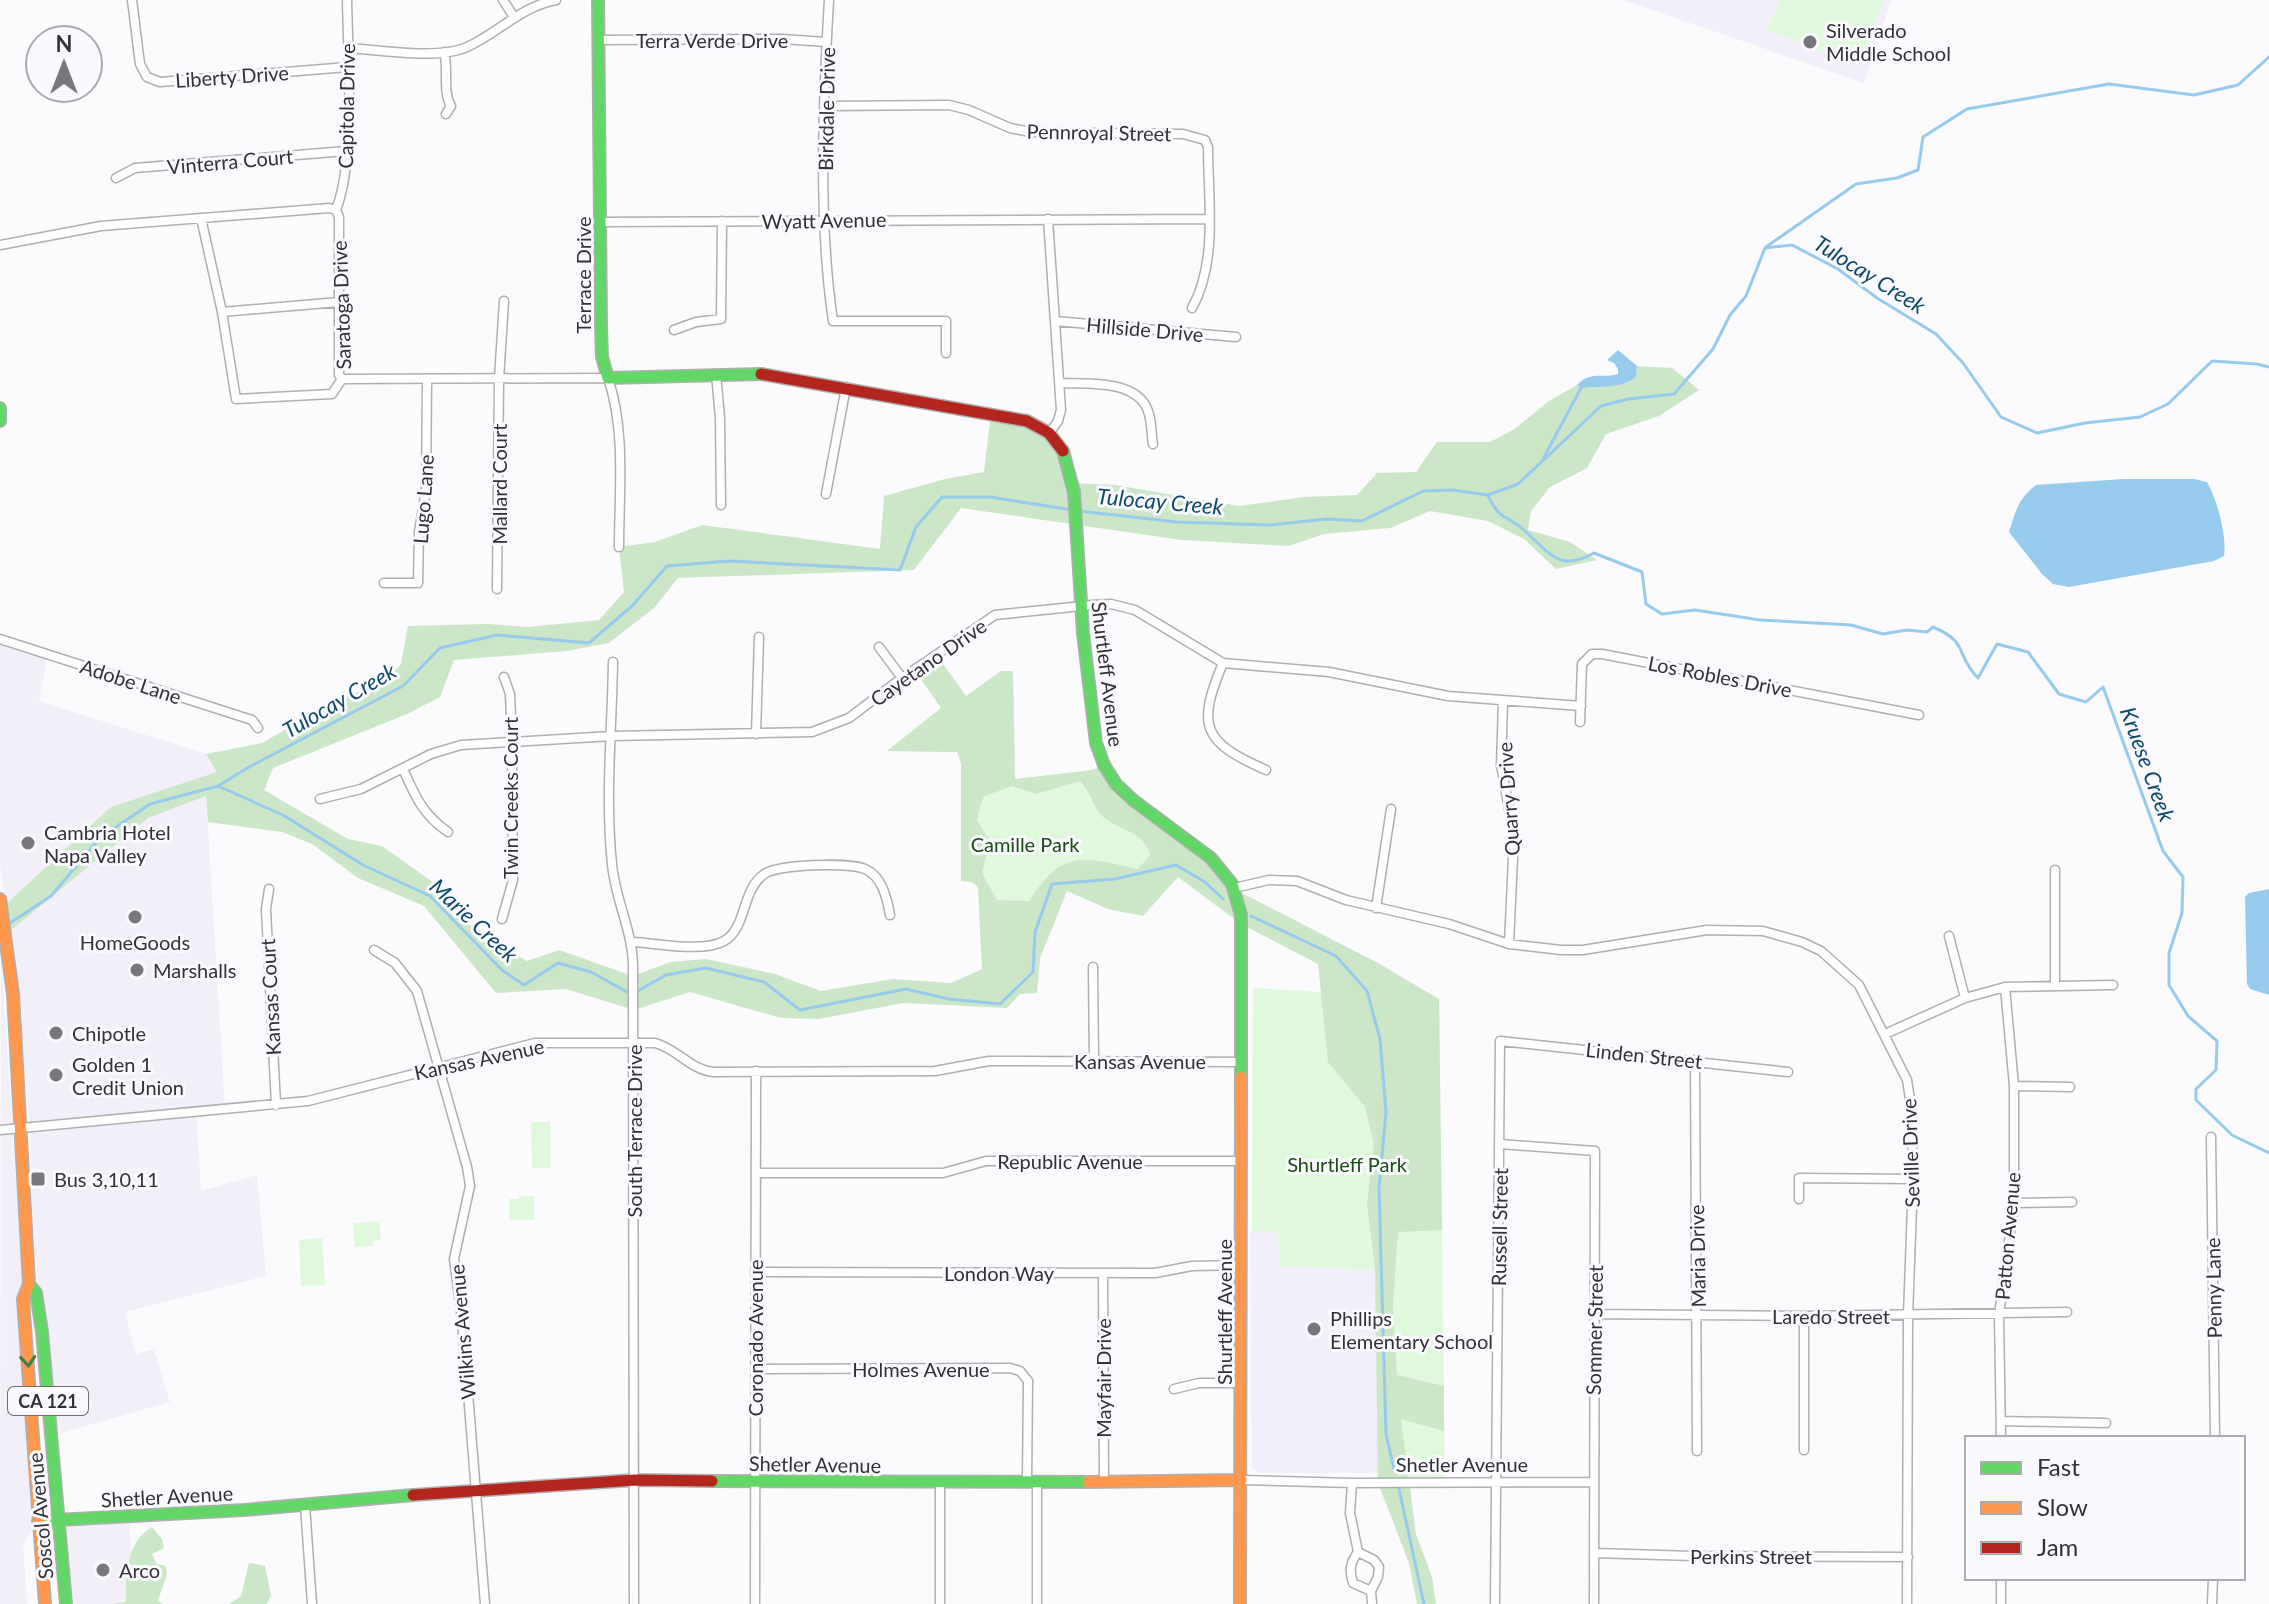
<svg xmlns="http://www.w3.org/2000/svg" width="2269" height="1604" font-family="Lato,sans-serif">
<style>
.built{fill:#f2eff9}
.education{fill:#f2effa}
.green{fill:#e0f9dd}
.forest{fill:#cbe7c7;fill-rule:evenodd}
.water{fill:#97cbed}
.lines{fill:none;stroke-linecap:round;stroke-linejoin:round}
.stream{stroke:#97cbed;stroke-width:3}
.street-casing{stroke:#afaeb1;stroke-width:11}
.fast-casing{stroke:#afaeb1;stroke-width:14}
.slow-casing{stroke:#afaeb1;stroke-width:14}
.jam-casing{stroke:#afaeb1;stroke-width:14}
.street{stroke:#fefeff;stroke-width:8}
.fast{stroke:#63d668;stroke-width:11}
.slow{stroke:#ff974d;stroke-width:11}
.jam{stroke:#b3261e;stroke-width:11}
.oneway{stroke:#487b4c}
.poi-dot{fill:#78777c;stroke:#faf9fe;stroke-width:3}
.labels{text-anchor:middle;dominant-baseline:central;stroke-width:6;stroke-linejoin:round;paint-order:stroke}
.shield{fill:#faf9fe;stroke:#6e6d72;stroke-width:2}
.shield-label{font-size:18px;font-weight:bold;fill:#323136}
.poi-label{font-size:20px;fill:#323136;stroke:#faf9fe;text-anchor:start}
.street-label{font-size:20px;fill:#323136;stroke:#faf9fe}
.park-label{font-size:20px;fill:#194d11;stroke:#faf9fe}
.water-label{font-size:22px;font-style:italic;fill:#0f4a6a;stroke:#faf9fe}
</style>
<rect width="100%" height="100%" fill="#fbfafd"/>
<path class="built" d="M0 639 48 654 39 701 206 754 218 772 111 807 7 903 0 866Z
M206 796 225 1110 196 1113 201 1191 257 1175 266 1276 125 1312 136 1354 154 1349 170 1402 51 1436 32 1211 30 1128 11 930 148 818Z
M1 953 38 1521 23 1544 27 1604H0Z
M129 1516 134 1604H66L58 1520Z"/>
<path class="education" d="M1623 0H1891L1864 83Z
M1250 1231H1278L1279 1266 1375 1269 1387 1473H1260L1252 1469Z"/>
<path class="green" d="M1780 0H1884L1861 66 1767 30Z
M936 654 966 696 1001 671H1013L1015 779 1092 770 1103 766 1116 783 1169 826 1148 873 1067 891 1040 958 1037 993 983 994 978 887 972 882 961 881V763L958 752 887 751 941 708 914 669Z
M1253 988 1439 999 1445 1482 1378 1483 1375 1270 1279 1266 1278 1231H1252Z
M531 1122H550L551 1168H532Z
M519 1196H534V1220H509V1199H519Z
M379 1221 381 1240 373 1241V1246L355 1247 353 1223Z
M322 1238 325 1285 301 1286 299 1240Z"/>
<path class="forest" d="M1637 366 1672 368 1699 390 1659 416 1606 434 1587 468 1550 487 1531 511 1528 530 1570 542 1597 560 1556 569 1524 539 1488 521 1430 511 1390 528 1324 534 1289 546 1182 540 961 508 914 570 678 578 654 608 609 643 567 651 454 660 440 697 407 714 273 768 264 790 348 839 382 846 444 890 474 930 527 961 559 950 633 976 670 962 706 959 775 974 821 991 893 979 951 983 982 969 978 887 972 882 961 881V763L957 752 887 751 941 708 914 669 936 654 966 696 1001 671H1013L1015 779 1092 770 1103 766 1116 783 1203 853 1234 889 1378 963 1439 999 1442 1230 1398 1232 1393 1304 1397 1375 1444 1386V1431L1401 1419 1416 1534 1432 1577 1436 1604H1417L1409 1563 1378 1483 1375 1269 1367 1204 1374 1145 1365 1107 1328 1062 1318 964 1241 924 1178 877 1143 916 1108 909 1067 891 1040 958 1037 993 1020 994 1007 1008 903 1003 819 1019 781 1018 690 992 634 1010 566 989 496 993 424 906 358 878 312 844 282 832 208 822 206 796 148 818 11 930 7 903 111 807 217 772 206 754 262 743 333 702 384 682 401 664 408 626 488 624 528 627 599 620 624 592 619 547 655 542 702 525 880 549 884 496 945 479 984 472 991 414 1050 432 1073 483 1115 485 1239 506 1304 497 1357 495 1377 473 1416 472 1437 442H1490L1513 430 1549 401 1577 385C1595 392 1618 383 1636 377ZM1080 781C1091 792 1093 806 1100 814 1116 831 1145 830 1150 855L1138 869C1082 857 1064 848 1029 901L997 900 982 873 990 841 977 820 983 797 1012 786 1036 794Z
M152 1527 162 1539 164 1548 152 1554 157 1564 166 1566 167 1575 158 1600 162 1604H113L126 1602C126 1575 126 1542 152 1527Z
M249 1563 265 1566 271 1595 267 1604H229L241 1596Z"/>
<path class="water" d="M1618 350 1637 366 1636 377C1621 389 1599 386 1581 388L1577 385C1591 370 1602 379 1618 374V369L1614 363 1607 360Z
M2123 479H2194L2207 482C2217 500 2227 535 2224 556L2214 561 2069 587 2053 584 2042 574 2009 532C2015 512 2019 498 2036 485Z
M2269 889V995L2250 989 2247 984 2245 897 2249 893Z"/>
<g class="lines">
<path class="stream" d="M1766 247 1856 184 1897 178 1918 170 1923 137 1967 109 2109 84 2194 95 2238 85 2269 57
M1543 459 1581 388
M1488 496C1502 523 1505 513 1524 530 1549 552 1558 573 1594 553L1642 572 1646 604 1662 614 1695 610 1760 620 1851 625 1883 634 1907 630 1927 632 1933 627C1970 643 1954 653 1978 678L1997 644 2028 652 2059 694 2086 702 2103 687 2163 851 2183 877 2182 913 2169 953V985L2188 1016 2217 1041 2216 1070 2196 1089V1100L2232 1135 2269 1153
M1079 511 1177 522 1270 525 1327 519 1362 521 1423 491 1453 490 1488 495 1518 484 1601 406 1628 399 1674 394 1713 349 1730 315 1746 296 1765 248 1792 245 1838 269 1877 298 1936 334 1963 363 2001 417 2037 433 2085 423 2140 417 2168 404 2212 361 2257 364 2269 367
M218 786 283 815 363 865 430 896 502 970 524 985 558 963 591 972 629 993
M1251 916 1336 956 1367 991 1380 1039 1386 1112 1379 1188 1386 1434 1394 1469
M7 925 51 896 100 838 150 804 218 786 249 767 403 686 440 648 497 635 589 643 633 605 667 566 729 561 900 570 916 527 942 497H990L1072 510
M636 992 666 975 706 968 764 982 800 1010 906 989 949 999 1000 1004 1033 972 1035 932 1052 884 1115 879 1176 865 1205 882 1223 899
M1399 1489 1424 1604"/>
<g class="street-casing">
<path id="street" d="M132 0 140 64 147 77 160 82 348 67
M503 0 514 17
M829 0C823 103 818 220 833 321H946V353
M599 40 782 39 826 42
M348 48C380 50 438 60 467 47 498 33 522 6 556 0
M444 52C449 69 442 91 451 106L446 114
M825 106 949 105 969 110 1010 128 1030 132 1183 134 1205 140 1208 147C1208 198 1218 262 1192 308
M116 178 135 168 346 151
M336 210C356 158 348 58 347 0
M201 218 222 312 236 399 332 394 342 379
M1048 219 1061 410 1058 421 1050 432
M600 222 1208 219
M0 245 101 226 329 208 336 210 339 217V375L342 379 608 378C626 431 619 492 619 547
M222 312 339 302
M1055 321 1236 337
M674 330 696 322 721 319 722 221
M716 374 720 418 721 505
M1060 383C1086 384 1137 379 1148 411 1152 421 1151 434 1153 444
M826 494 846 387
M384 583H418L419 532 426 490 427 380
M497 589 499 379 504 301
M0 639 252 720 258 728
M879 647 902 678
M613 662C612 728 605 798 612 864 615 899 632 929 633 965L634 1604
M1223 663C1196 727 1203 742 1266 770
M1503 702 1501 765 1514 836 1509 944
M1580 722 1582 664 1592 654H1602L1919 715
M756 734 759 637
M403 769C415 796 423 815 448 832
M320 799 361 789 431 754 461 745 612 736 812 732 849 718 902 678 995 615 1092 605 1111 604 1135 610 1223 663 1329 672 1448 696 1581 706
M2055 870V985
M1234 888 1269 880 1297 881 1346 900 1449 924 1509 944 1561 950H1583L1707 930 1763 931 1802 942 1821 951 1859 985 1907 1080 1912 1112 1913 1179 1908 1316 1907 1604
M269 889 266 909 276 1105
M1376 908 1391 809
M502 919 513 880 512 740 510 694 504 677
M1949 936 1965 998
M633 942C656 943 703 953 724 941 747 928 741 892 763 875 775 864 849 862 865 869 882 876 887 898 890 915
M374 950 395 963 417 991 467 1167 470 1186 454 1259 462 1319 485 1604
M1093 967 1094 1061
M1885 1034 1965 998 2005 987 2113 985
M1695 1060 1697 1451
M2014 1086 2070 1087
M0 1130 308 1101 535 1043H655C678 1049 690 1070 714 1072L935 1071 989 1061 1242 1062
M2211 1137 2215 1438
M1500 1144 1595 1151 1594 1604
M756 1173H943L986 1161H1242
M1799 1199V1178L1913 1179
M2014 1203 2072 1202
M755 1272 1155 1273 1192 1266 1242 1265
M1103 1273 1104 1482
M1594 1314 1804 1316 2067 1312
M1804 1316V1450
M755 1369 1010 1368 1020 1371 1028 1381 1027 1483
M1174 1389 1199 1383H1241
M2001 1421 2106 1423
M2001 1438 1999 1315 2014 1203V1086L2005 987
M1241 1480 1352 1483 1592 1482
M940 1483V1604
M1352 1483 1350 1513 1358 1552C1350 1563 1349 1570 1353 1583L1371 1591
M305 1505 312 1604
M1358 1552 1374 1560 1379 1567 1378 1577 1371 1591 1372 1604
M1594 1553 1693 1556 1908 1557
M2001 1578V1604
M755 1604 756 1071
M1037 1604V1483
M1495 1604 1500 1041 1788 1072
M2212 1604 2213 1578"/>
</g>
<g class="fast-casing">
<path id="fast" d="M598 0 601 327 602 357 608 378 761 374
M0 408V421
M1063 451 1074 492 1083 633 1096 743 1104 765 1116 784 1133 800 1211 858 1232 884 1241 915V1077
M29 1284 36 1293 42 1332 66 1604
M712 1481 1088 1482
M38 1521 244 1510 413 1495"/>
</g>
<g class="slow-casing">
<path id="slow" d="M0 899 13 994 29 1284 23 1299 45 1604
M1088 1482 1241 1480
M1240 1604 1241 1077"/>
</g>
<g class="jam-casing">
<path id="jam" d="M761 374 1027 421 1049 433 1063 451
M413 1495 635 1480 712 1481"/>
</g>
<use href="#street" class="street"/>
<use href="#fast" class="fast"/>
<use href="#slow" class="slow"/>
<use href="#jam" class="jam"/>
</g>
<defs><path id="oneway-chevron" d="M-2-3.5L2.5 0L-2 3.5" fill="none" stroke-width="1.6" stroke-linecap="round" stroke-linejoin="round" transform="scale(2)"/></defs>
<use class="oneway" href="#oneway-chevron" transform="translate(28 1361) rotate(86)"/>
<g class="poi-dot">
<circle cx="1810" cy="42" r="8"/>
<circle cx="28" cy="843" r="8"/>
<circle cx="135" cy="917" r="8"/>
<circle cx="137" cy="970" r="8"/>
<circle cx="56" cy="1033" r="8"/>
<circle cx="56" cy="1075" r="8"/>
<rect x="30" y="1171" width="16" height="16" rx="4"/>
<circle cx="1314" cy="1329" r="8"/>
<circle cx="103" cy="1570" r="8"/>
</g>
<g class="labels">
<rect class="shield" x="8" y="1387" width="80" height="28" rx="6"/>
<g class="shield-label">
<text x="48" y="1401">CA 121</text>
</g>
<g class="poi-label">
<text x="1826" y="30">Silverado<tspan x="1826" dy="23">Middle School</tspan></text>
<text x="44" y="832">Cambria Hotel<tspan x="44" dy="23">Napa Valley</tspan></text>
<text x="135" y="942" text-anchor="middle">HomeGoods</text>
<text x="153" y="970">Marshalls</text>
<text x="72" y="1033">Chipotle</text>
<text x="72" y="1064">Golden 1<tspan x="72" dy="23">Credit Union</tspan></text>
<text x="54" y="1179">Bus 3,10,11</text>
<text x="1330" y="1318">Phillips<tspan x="1330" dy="23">Elementary School</tspan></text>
<text x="119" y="1570">Arco</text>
</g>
<g class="street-label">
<text x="712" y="40">Terra Verde Drive</text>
<text transform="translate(232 76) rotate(-4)">Liberty Drive</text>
<text transform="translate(346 106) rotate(-89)">Capitola Drive</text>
<text transform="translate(826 109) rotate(-89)">Birkdale Drive</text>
<text transform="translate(1099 132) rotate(1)">Pennroyal Street</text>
<text transform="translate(230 161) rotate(-5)">Vinterra Court</text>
<text transform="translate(824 220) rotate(-1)">Wyatt Avenue</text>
<text transform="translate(583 275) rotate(-90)">Terrace Drive</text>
<text transform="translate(341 305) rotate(-92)">Saratoga Drive</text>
<text transform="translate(1145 329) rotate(5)">Hillside Drive</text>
<text transform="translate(499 484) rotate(-90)">Mallard Court</text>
<text transform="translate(423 499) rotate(-86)">Lugo Lane</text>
<text transform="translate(928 662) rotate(-35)">Cayetano Drive</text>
<text transform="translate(1108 674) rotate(83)">Shurtleff Avenue</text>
<text transform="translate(1720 676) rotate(11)">Los Robles Drive</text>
<text transform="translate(131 681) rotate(18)">Adobe Lane</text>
<text transform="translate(510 798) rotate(-90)">Twin Creeks Court</text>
<text transform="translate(1508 799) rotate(-94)">Quarry Drive</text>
<text transform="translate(270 997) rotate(-93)">Kansas Court</text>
<text transform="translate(1644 1055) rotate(6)">Linden Street</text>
<text transform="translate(479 1059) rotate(-12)">Kansas Avenue</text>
<text x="1140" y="1061">Kansas Avenue</text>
<text transform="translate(634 1131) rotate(-90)">South Terrace Drive</text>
<text transform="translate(1910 1153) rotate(-92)">Seville Drive</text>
<text x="1070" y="1161">Republic Avenue</text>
<text transform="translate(1499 1227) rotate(-89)">Russell Street</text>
<text transform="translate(2007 1236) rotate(-85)">Patton Avenue</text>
<text transform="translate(1697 1256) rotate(-91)">Maria Drive</text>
<text x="999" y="1273">London Way</text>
<text transform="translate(2213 1288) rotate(-91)">Penny Lane</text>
<text transform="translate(1224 1312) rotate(-90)">Shurtleff Avenue</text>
<text x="1831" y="1316">Laredo Street</text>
<text transform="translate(1594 1330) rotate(-89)">Sommer Street</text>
<text transform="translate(462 1332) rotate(-95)">Wilkins Avenue</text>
<text transform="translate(755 1338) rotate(-90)">Coronado Avenue</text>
<text x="921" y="1369">Holmes Avenue</text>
<text transform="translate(1103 1378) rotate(-90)">Mayfair Drive</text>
<text transform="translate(815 1464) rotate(1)">Shetler Avenue</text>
<text x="1462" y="1464">Shetler Avenue</text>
<text transform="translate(167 1496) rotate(-3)">Shetler Avenue</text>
<text transform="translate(40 1516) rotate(-95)">Soscol Avenue</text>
<text x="1751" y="1556">Perkins Street</text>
</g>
<g class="park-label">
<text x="1025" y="844">Camille Park</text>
<text x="1347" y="1164">Shurtleff Park</text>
</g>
<g class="water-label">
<text transform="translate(1870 274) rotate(32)">Tulocay Creek</text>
<text transform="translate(1160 501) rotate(5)">Tulocay Creek</text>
<text transform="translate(339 700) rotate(-30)">Tulocay Creek</text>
<text transform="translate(2148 764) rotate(70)">Kruese Creek</text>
<text transform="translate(474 920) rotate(43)">Marie Creek</text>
</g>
</g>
<rect x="1965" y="1436" width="280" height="144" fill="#faf9fe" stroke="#aaa9ae" stroke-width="2"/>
<rect x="1981" y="1462" width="40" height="12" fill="#63d668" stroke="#aaa9ae" stroke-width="2"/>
<text x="2037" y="1476" font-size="24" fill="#323136">Fast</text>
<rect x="1981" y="1502" width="40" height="12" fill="#ff974d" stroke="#aaa9ae" stroke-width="2"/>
<text x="2037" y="1516" font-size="24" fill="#323136">Slow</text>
<rect x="1981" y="1542" width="40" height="12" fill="#b3261e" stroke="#aaa9ae" stroke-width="2"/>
<text x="2037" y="1556" font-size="24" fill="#323136">Jam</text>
<g transform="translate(64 64)"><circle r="38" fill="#faf9fe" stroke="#aaa9ae" stroke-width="2"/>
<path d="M0-6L14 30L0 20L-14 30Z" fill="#78777c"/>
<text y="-12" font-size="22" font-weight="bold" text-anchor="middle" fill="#323136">N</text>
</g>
</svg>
